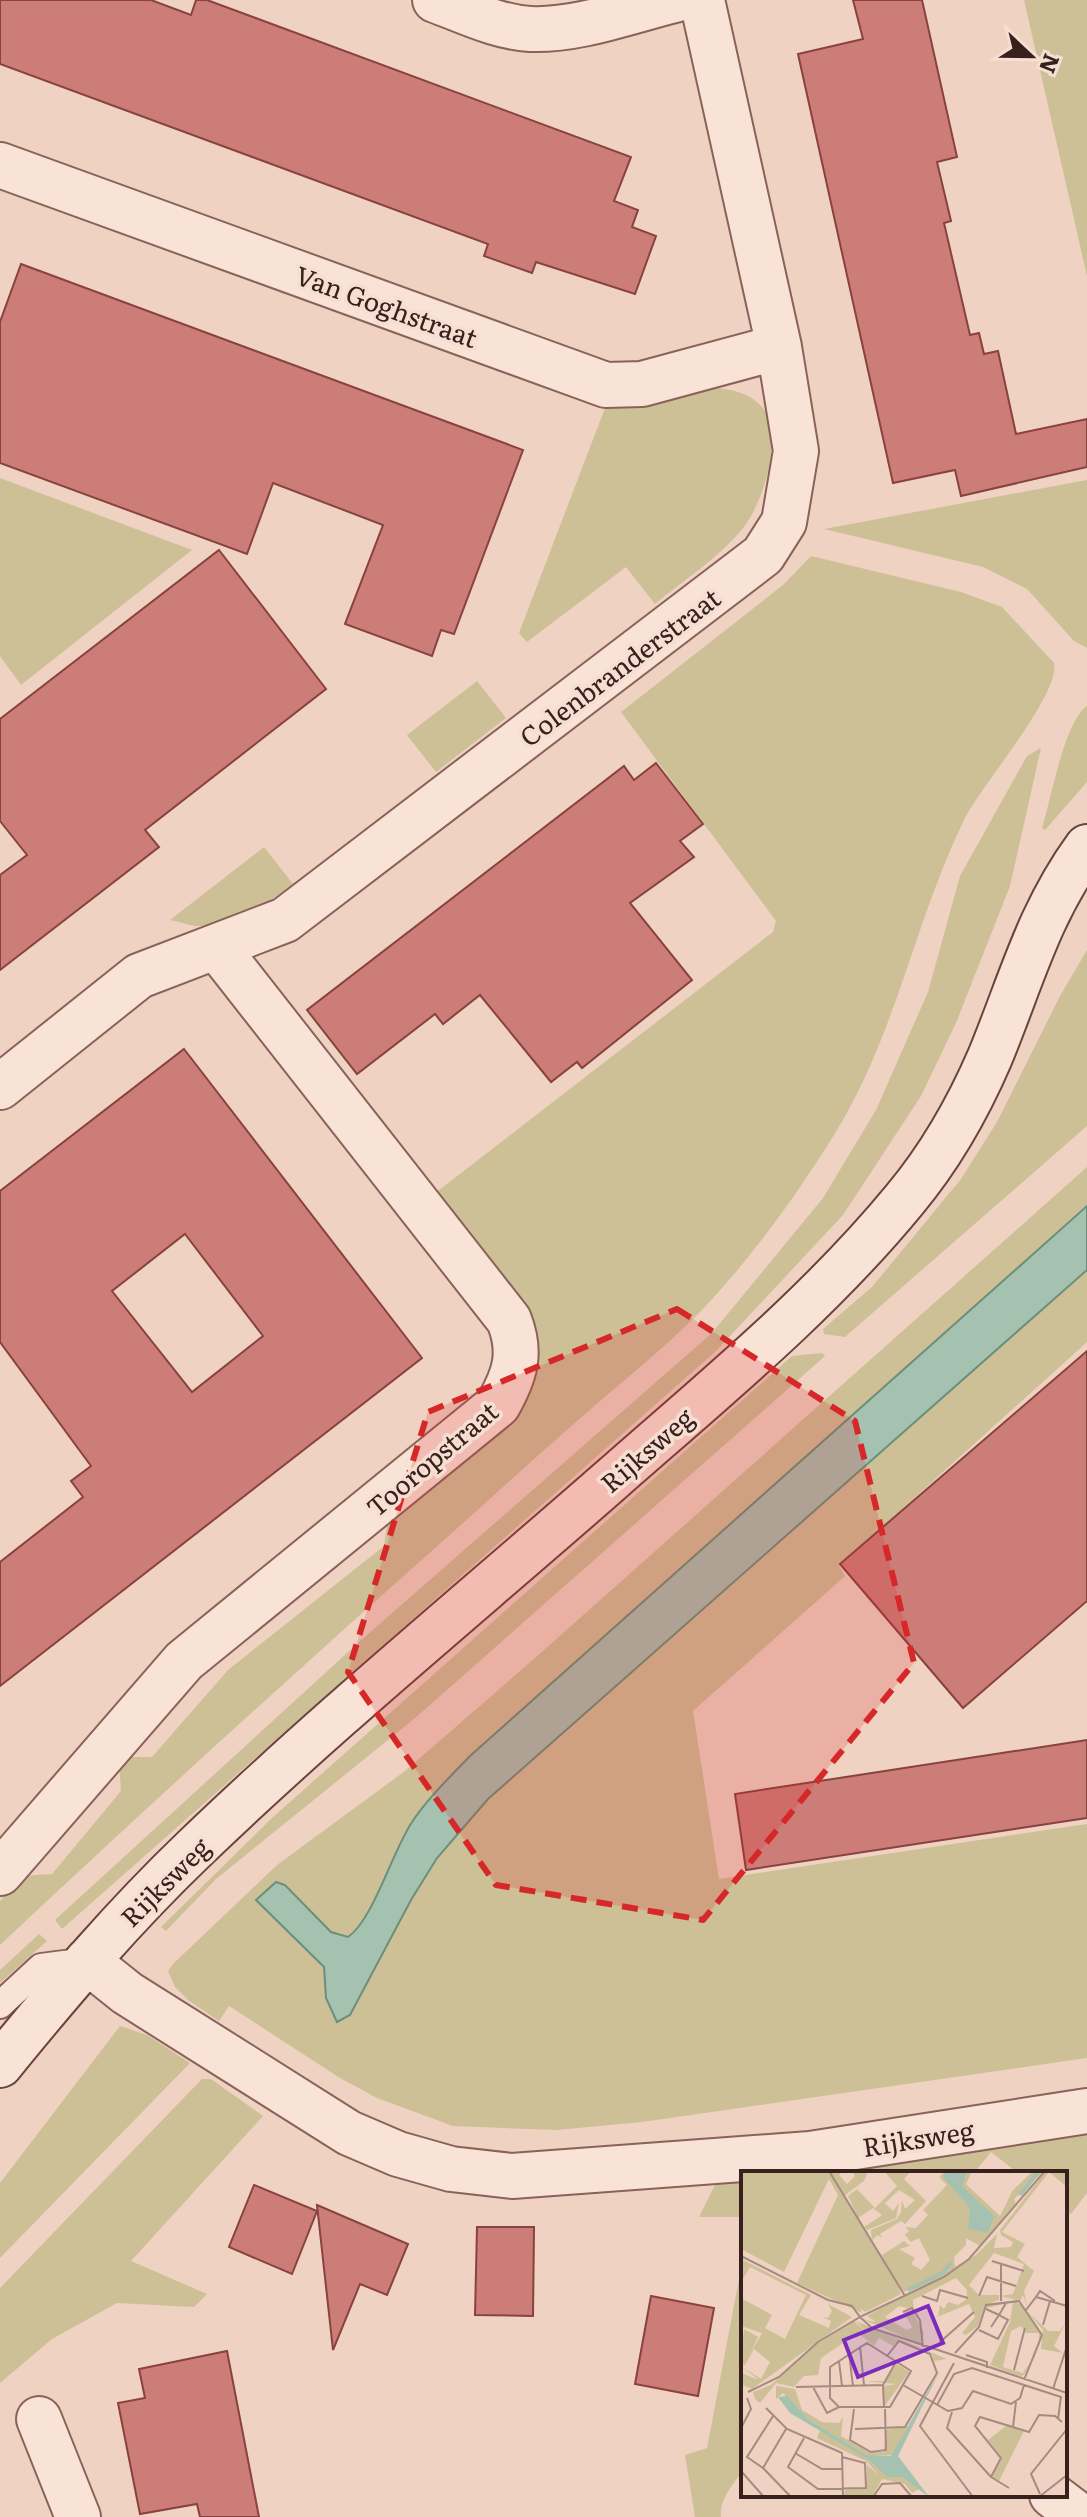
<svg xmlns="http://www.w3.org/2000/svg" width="1087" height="2517" font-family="Literata,serif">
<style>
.green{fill:#cdc096}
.water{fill:#a5c1af;stroke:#6b8f7a;stroke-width:2}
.building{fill:#cd7d78;stroke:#88423f;stroke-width:2;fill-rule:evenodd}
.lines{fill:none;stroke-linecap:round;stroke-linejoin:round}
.lane-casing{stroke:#896259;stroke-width:30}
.street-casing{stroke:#896259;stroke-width:48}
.secondary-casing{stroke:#6a433c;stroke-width:48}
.lane{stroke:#f9e2d6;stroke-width:26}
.street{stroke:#f9e2d6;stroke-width:44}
.secondary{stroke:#f9e2d6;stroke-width:44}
.marked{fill:#d62828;fill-opacity:0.2;stroke:#d62828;stroke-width:6;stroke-dasharray:16 10;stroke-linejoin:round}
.labels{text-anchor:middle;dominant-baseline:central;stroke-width:7;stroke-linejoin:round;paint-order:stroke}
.street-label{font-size:26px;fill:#38211d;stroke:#f6dfd2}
.inset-river{fill:none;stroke:#a5c1af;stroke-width:4}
.inset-road{fill:none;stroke:#a68b80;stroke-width:2}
.view{fill:#7b2cbf;fill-opacity:0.15;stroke:#7b2cbf;stroke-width:4}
.inset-edge{fill:none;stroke:#38211d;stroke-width:4}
</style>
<rect width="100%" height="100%" fill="#efd2c2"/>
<path class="green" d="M1024 0H1087V276Z
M712 388C730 389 749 392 762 407 785 434 763 504 743 528 719 558 684 580 655 604L626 567 527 642 519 633 605 408 681 398Z
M0 478 192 550 21 685 0 656Z
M1087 480V648L1074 641 1027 589 983 567 824 529Z
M811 556 961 592 1002 607 1054 663C1061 694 980 786 963 822 913 926 896 1035 834 1135 796 1196 750 1260 700 1312 668 1344 633 1373 599 1402 549 1445 501 1489 453 1532 300 1668 149 1805 0 1945V1901L21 1876 52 1874 121 1791 119 1763 123 1757H152L228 1670 384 1546 388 1518 520 1407 434 1194 773 932 776 921 621 712 783 585Z
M477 681 506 718 436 772 407 735Z
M1087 706V782L1045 830 1042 828C1051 800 1064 722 1087 706Z
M1041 748 1010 886 956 1023 921 1096 843 1215 716 1351 62 1929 55 1920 358 1643 712 1333 823 1198 876 1110 928 992 960 876 1027 756Z
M264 847 293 884C265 905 232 927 195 926 187 925 178 921 170 920Z
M1087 950V1126L845 1337 824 1334 823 1329 872 1287 961 1179 997 1122 1060 996Z
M1087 1167V1206L470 1756 436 1793 364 1921 348 1937 331 1932 285 1885 276 1883 257 1900 324 1967 326 1998 350 2015 411 1900 437 1858 488 1799 1087 1270V1342L839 1566 845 1576 693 1711 719 1879 1087 1824V2058L642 2122 556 2130 453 2126 377 2098 340 2078 229 2006 219 2021 188 2000 175 1987 168 1971 174 1963 277 1865 405 1771 535 1658Z
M822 1353 825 1356 414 1719 216 1879 166 1931 161 1927 272 1818 792 1356Z
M39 1934 47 1941 0 1983V1970Z
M120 2026 147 2035 190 2063 0 2258V2183Z
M202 2079H211L263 2116 131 2261 207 2294 194 2307 117 2303 52 2339 0 2383V2288Z
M1083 2132 1087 2134V2193L1071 2214 1065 2209V2173H1018L991 2152 974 2173H854L857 2168Z
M716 2183H743V2217H699Z
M743 2258V2471C733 2484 719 2500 721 2517H695L685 2455 707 2448Z"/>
<path class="water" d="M1087 1206V1270L488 1799 437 1858 411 1900 350 2015 337 2022 326 1998 324 1967 256 1900 276 1882 285 1885 331 1932 348 1937C373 1920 392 1852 412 1822 428 1798 450 1777 470 1756Z"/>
<path class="building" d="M0 0H151L191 15 196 0H207L631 157 614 201 638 210 632 227 656 236 635 294 536 262 532 273 484 256 488 244 0 64Z
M853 0H922L957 157 937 162 951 221 944 223 970 335 979 333 984 354 998 351 1016 434 1087 419V467L961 496 955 470 893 483 798 54 863 39Z
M21 264 523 450 454 634 441 630 432 656 345 624 383 525 273 483 247 554 0 463V322Z
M219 550 326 689 145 830 159 847 0 970V875L27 855 0 821V719Z
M656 763 703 824 680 841 694 857 630 903 692 980 582 1068 577 1062 551 1082 480 995 443 1024 435 1014 357 1074 307 1010 624 766 634 780Z
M184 1049 422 1358 0 1686V1562L83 1497 71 1481 91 1466 0 1342V1191ZM185 1234 263 1336 192 1392 112 1291Z
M1087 1351V1601L963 1708 840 1564Z
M1087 1740V1818L746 1870 735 1794Z
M254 2185 317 2211 292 2274 229 2247Z
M317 2205 408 2244 387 2295 360 2284 333 2350Z
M477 2227H534L533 2316 475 2315Z
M651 2296 714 2308 698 2396 635 2384Z
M227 2351 259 2517H200L197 2504 140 2514 118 2403 145 2398 139 2369Z"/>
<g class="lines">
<g class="lane-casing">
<path id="lane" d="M0 2005 41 1967 87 1961"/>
</g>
<g class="street-casing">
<path id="street" d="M435 0C465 11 497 27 530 29 577 31 630 11 675 0
M0 165 606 385 642 384 779 347
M0 1087 139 976 285 920 763 555 784 522 796 451 779 347 702 0
M0 1873 184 1661 498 1405C515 1375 522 1353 509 1320L218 949
M87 1961 127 1993 349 2133 398 2154 451 2169 512 2176 810 2154 1087 2111
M39 2419 78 2517
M1052 2495 1081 2517"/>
</g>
<g class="secondary-casing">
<path id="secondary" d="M0 2065C61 1990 124 1916 194 1849 327 1721 472 1602 611 1480 712 1391 819 1304 905 1199 940 1157 968 1108 990 1057 1021 982 1038 914 1087 847"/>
</g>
<use href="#lane" class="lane"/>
<use href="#street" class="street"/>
<use href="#secondary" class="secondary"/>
</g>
<path class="marked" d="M677 1309 855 1421 914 1663 703 1920 496 1885 348 1672 428 1412Z"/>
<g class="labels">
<g class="street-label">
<text transform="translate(387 305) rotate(20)">Van Goghstraat</text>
<text transform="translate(619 666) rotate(-37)">Colenbranderstraat</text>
<text transform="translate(646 1449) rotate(-41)">Rijksweg</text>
<text transform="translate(431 1458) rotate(-40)">Tooropstraat</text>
<text transform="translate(164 1881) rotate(-45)">Rijksweg</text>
<text transform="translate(918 2137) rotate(-9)">Rijksweg</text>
</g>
</g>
<g transform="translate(741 2171)">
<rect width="326" height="326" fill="#efd2c2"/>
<path d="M0 0H102L98 4 106 13 114 5 111 0H127L123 10 103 25 143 89 141 84 163 70 169 75 158 78 174 87 170 93 180 99 189 89 178 67 170 71 164 64 168 60 164 56 175 57 187 44 182 39 206 14 198 6 204 0H231L225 13 259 45 272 19 292 0H303L273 28 275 33 239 75 225 67V74L213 86 214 96 163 121 152 104 160 123 124 141 119 137 121 142 56 112 97 24 88 8 43 101 0 78ZM143 0H170L163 8 185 30 164 53 160 50 139 63 141 67 137 64 131 69 130 59 156 48 160 41 161 29 164 38 174 29 158 19 144 32 152 40 158 32 155 47 126 59 123 56 141 44 132 37 117 47 107 25 116 18 134 37 156 15ZM305 0H326V16L308 1 261 61 284 73 276 86 293 100 283 120 286 136 282 124 279 130 260 125 272 123 283 93 253 82 228 114 238 124H258V129L244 134 237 155 225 164 221 162 234 146 228 133 181 152 197 145 199 134 203 138 207 131 217 134 226 128V119L215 107 172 129 173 139 158 135 144 146 166 159 171 156 163 142 171 139 183 162 180 174 124 149 135 151 126 145 235 84 256 63 253 77 270 76 272 71 260 64 259 59ZM0 88 70 124 58 144 88 157 90 150 81 146 87 147 91 140 87 133 111 146 11 218 0 213V202L18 209 0 195 20 208 29 191 13 178 4 194 0 192 3 158 17 166 8 185 21 162 0 155V127L31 144 24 157 44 168 65 124 9 96 0 111ZM272 130 281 134 301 164 298 175V162H285L280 155 270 160 262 196 282 202 298 178 283 204 279 205 249 194 269 151 272 131 245 137 241 150 244 138 246 134ZM286 140 307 160H319L326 149 313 175 322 182 300 178 302 159ZM113 150 125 161 115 150 206 188 193 190 191 183 158 169 152 175 138 167 133 175 117 162 80 187 77 204 63 205 53 216 35 212 19 232 14 228 12 221 30 214 73 175ZM156 193 168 201 143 236V215L155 213 124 210H143ZM35 215 54 218 61 239 81 251 98 252 102 246 100 265 129 281H143L145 259 167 255 166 260 153 284 126 285 67 248 42 222 35 228ZM265 255 283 260 258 310 251 305 261 288 247 269ZM80 257 128 289 146 306H161L178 318 171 322 164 313 141 308 131 326H103L104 319 125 317 126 294 138 304 125 290 76 267Z" fill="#cdc096"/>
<path d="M206 0H226L221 15 253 45 247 62 227 58 229 37 202 6ZM199 199 157 285 188 326 161 306H146L128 289 49 242 37 226 46 225 67 248 125 284 150 285Z" fill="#a5c1af"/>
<path class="inset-river" d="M279 24 298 0M167 119 202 102 210 92"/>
<path class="inset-road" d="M88 0 164 125M0 85 87 129 111 135 119 146 203 106 228 88 304 0M251 90 283 100M181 125 196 130 199 119 227 127M238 125 246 106 275 115M295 126 299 120 314 130M260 130V93M245 138 258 144 250 156M285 139 295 126 326 135M162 141 171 137 179 149 182 176M302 154 309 130M238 159 257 168 267 149 258 144 265 132M126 172 170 200 149 236H98L89 227V196ZM198 172 233 141M119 175 123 214M108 182 112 215M214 182 238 156 245 134 278 130 301 164 283 209M225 184 246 191V197M98 190 101 215M213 192 179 255 232 326M273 199 284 157M142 214 155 191M162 214 207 240 221 237 232 220 270 233 279 227 283 214M55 216 142 214 143 236M72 216 86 242 98 236M312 218 326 175M7 221 38 206 77 171 119 146 131 157 326 222M196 234 213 203 231 197 320 226 317 248M25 237 46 258 101 282 102 326M113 238 109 269 130 281 145 279 144 238M211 241 206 257 250 306M272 256 275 231M0 257 10 238 6 227M45 258 22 297 50 326M114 258 164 256 196 202 189 183 158 170 146 185M63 267 47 296 77 318 125 317 124 292 101 286M54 282 81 298H101M22 297 6 286 32 245M0 300 23 326M268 317 250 306 260 287 234 255 239 246 288 261 298 244 314 245 321 251M299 323 290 303 326 258M132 326 141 313 159 312 171 326M298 326 326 304"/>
<path class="view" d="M187 135 202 172 117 206 103 169Z"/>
<rect width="326" height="326" class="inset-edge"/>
</g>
<g transform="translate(1031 56) rotate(112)" stroke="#f6dfd2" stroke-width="6" paint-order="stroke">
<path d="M0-6L14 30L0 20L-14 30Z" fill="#38211d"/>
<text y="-12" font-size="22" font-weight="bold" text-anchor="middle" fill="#38211d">N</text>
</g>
</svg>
